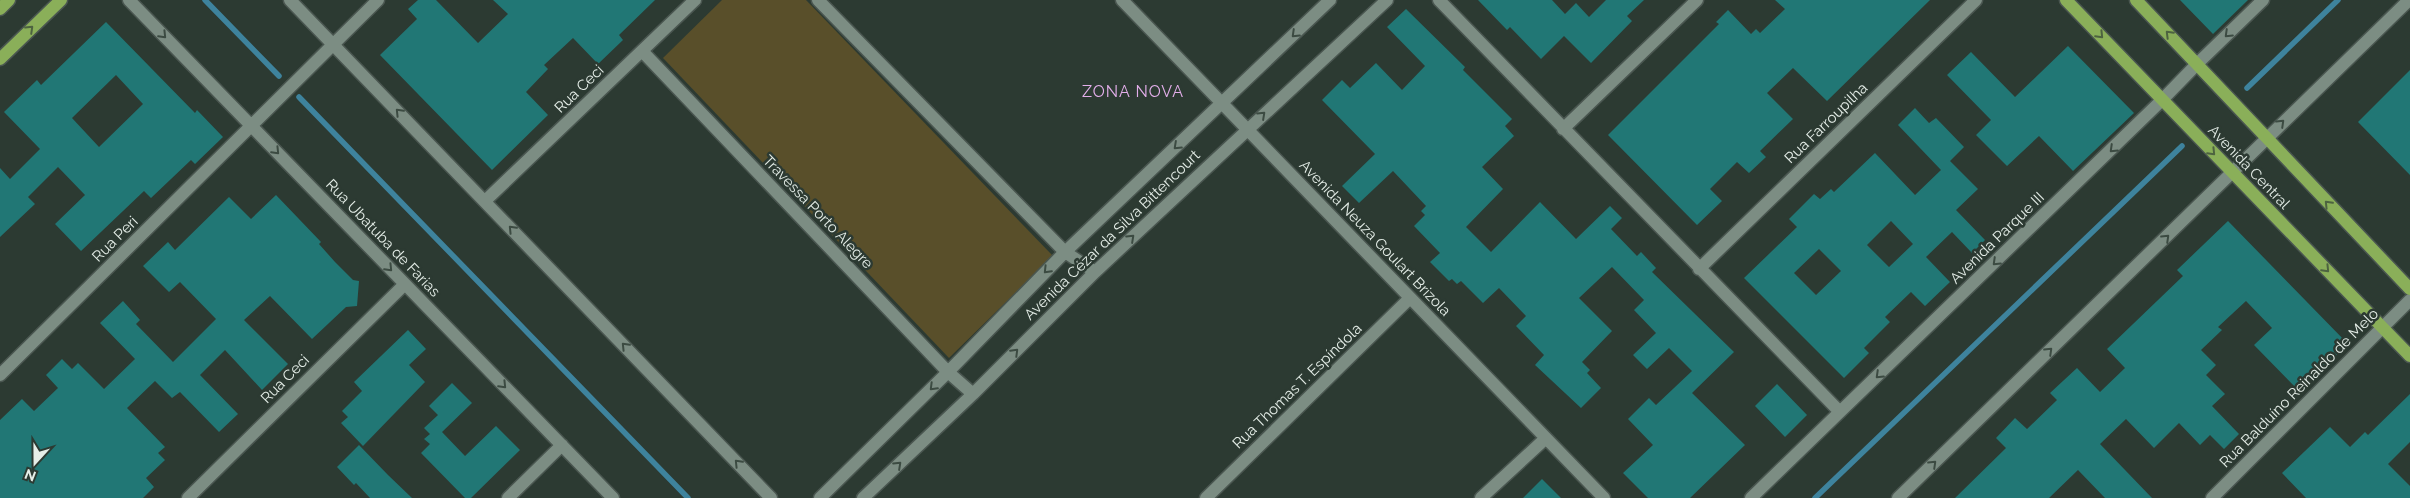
<svg xmlns="http://www.w3.org/2000/svg" width="2410" height="498" font-family="Raleway,sans-serif">
<style>
.green{fill:#594f2a}
.lines{fill:none;stroke-linecap:round;stroke-linejoin:round}
.stream{stroke:#3e839d;stroke-width:5.5}
.building{fill:#217775;fill-rule:evenodd}
.minor-casing{stroke:#4a5650;stroke-width:15}
.major-casing{stroke:#4a5650;stroke-width:15}
.minor{stroke:#7c8d83;stroke-width:12}
.major{stroke:#8aaf59;stroke-width:12}
.oneway{stroke:#4d6340}
.oneway2{stroke:#3c4b42}
.labels{text-anchor:middle;dominant-baseline:central;stroke-width:5;stroke-linejoin:round;paint-order:stroke}
.street-label{font-size:15px;fill:#e5eee8;stroke:#2c3a32}
.neighbourhood-label{font-size:16px;letter-spacing:1px;fill:#e3aeea;stroke:#2c3a32}
</style>
<rect width="100%" height="100%" fill="#2c3a32"/>
<path class="green" d="M722 0H806L1053 256 949 358 663 58Z"/>
<g class="lines">
<path class="stream" d="M205 0 279 76
M2247 88 2338 0
M299 97 688 498
M1815 498 2182 146"/>
</g>
<path class="building" d="M418 0H436L478 43 508 14 493 0H655L619 35 623 40 598 64 573 38 544 65 548 69 526 92 548 115 492 170 380 55 417 19 408 9Z
M1478 0H1552L1565 14 1576 3 1589 17 1606 0H1644L1627 16 1632 21 1591 63 1564 36 1541 59 1510 27 1507 30Z
M1775 0H1930L1827 101 1793 68 1767 93 1793 119 1760 151 1766 157 1749 173 1737 162 1710 189 1722 201 1697 225 1608 135 1719 24 1716 22 1728 10 1751 34 1756 29 1760 33 1785 9Z
M2180 0H2248L2213 34Z
M1406 9 1465 67 1463 70 1512 119 1505 126 1514 136 1482 167 1503 189 1466 227 1491 252 1540 202 1576 239 1610 206 1622 218 1611 229 1637 256 1641 252 1656 268 1652 272 1734 352 1692 393 1745 445 1690 498H1648L1623 473 1653 445 1628 419 1649 398 1656 405 1692 371 1669 348 1647 369 1633 355 1656 333 1634 310 1644 300 1612 267 1579 298 1612 331 1582 362 1590 370 1587 373 1601 388 1581 408 1535 365 1544 355 1516 326 1526 316 1499 288 1483 303 1461 281 1457 284 1452 279 1449 281 1430 262 1440 253 1414 226 1425 215 1421 211 1426 206 1393 171 1359 203 1342 186 1375 154 1322 100 1342 80 1350 88 1376 63 1402 90 1425 66 1387 27Z
M106 22 195 113 197 110 223 137 195 164 191 160 151 198 144 191 81 251 55 224 85 195 58 167 28 197 35 204 0 237V168L10 179 40 149 4 112 37 80 41 85ZM116 75 143 104 99 147 72 118Z
M2068 46 2134 113 2073 171 2039 136 2007 166 1976 135 1991 120 1947 75 1971 52 2015 97Z
M2410 70V175L2358 122Z
M1915 108 1929 123 1936 118 1964 147 1950 161 1978 189 1956 210 1985 240 1972 253 1952 232 1926 257 1950 282 1925 306 1911 292 1885 317 1890 322 1864 348 1869 353 1844 378 1744 278 1797 227 1789 219 1814 194 1820 199 1831 189 1834 192 1875 153 1915 195 1941 170 1898 125ZM1891 221 1913 244 1889 267 1867 245ZM1819 249 1841 271 1816 295 1794 273Z
M276 195 321 242 319 244 335 262 353 280 359 281 357 306 346 307 312 339 270 296 244 320 288 364 262 390 225 350 200 375 238 414 219 432 180 392 172 398 155 381 127 408 165 447 158 453 165 460 146 478 154 487 143 498H0V420L22 399 34 411 58 388 46 375 62 359 72 369 78 363 104 389 135 359 100 323 123 301 140 320 136 324 173 362 216 319 180 282 169 292 143 266 168 242 175 250 229 197 251 219Z
M2228 221 2348 344 2299 391 2254 345 2272 328 2246 301 2218 327 2222 330 2201 350 2216 365 2206 375 2225 394 2212 406 2239 434 2224 449 2210 435 2200 445 2179 423 2154 448 2126 419 2100 444 2152 498H2105L2078 470 2049 498H1955L2006 448 1996 438 2015 418 2027 429 2057 400 2050 393 2077 368 2100 392 2125 368 2107 349 2183 276 2177 270Z
M408 330 426 349 409 365 425 382 363 446 341 423 348 417 342 411 362 391 354 382Z
M452 383 472 403 442 432 465 456 496 426 520 450 471 498H465L421 453 430 444 424 439 430 434 424 428 438 415 429 406Z
M1777 384 1807 415 1785 437 1755 406Z
M2410 394V442L2388 464 2410 486V498H2306L2282 473 2330 427 2350 447 2365 432 2368 435Z
M359 445 388 475 412 498H370L356 483 354 485 337 467Z
M1542 479 1561 498H1523Z"/>
<g class="lines">
<g class="minor-casing">
<path id="minor" d="M129 0 613 498
M290 0 771 498
M818 0 1065 252 1095 272
M1122 0 1604 498
M1439 0 1840 412
M642 51 948 372 973 394
M1563 129 1697 0
M485 201 695 0
M1699 269 1976 0
M0 375 378 0
M188 498 405 284
M508 498 562 445
M820 498 948 372 1065 252 1330 0
M863 498 973 394 1095 272 1387 0
M1206 498 1410 298
M1481 498 1546 438
M1751 498 2162 100 2198 63 2263 0
M1898 498 2409 0
M2212 498 2410 300"/>
</g>
<g class="major-casing">
<path id="major" d="M2066 0 2410 356
M2136 0 2410 289
M0 9 9 0
M0 59 61 0"/>
</g>
<use href="#minor" class="minor"/>
<use href="#major" class="major"/>
</g>
<defs><path id="oneway-chevron" d="M-2-3.5L2.5 0L-2 3.5" fill="none" stroke-width="1.6" stroke-linecap="round" stroke-linejoin="round" transform="scale(1.25)"/></defs>
<g class="oneway">
<use href="#oneway-chevron" transform="translate(30 29) rotate(-44)"/>
<use href="#oneway-chevron" transform="translate(2169 34) rotate(-135)"/>
<use href="#oneway-chevron" transform="translate(2100 35) rotate(46)"/>
<use href="#oneway-chevron" transform="translate(2212 152) rotate(46)"/>
<use href="#oneway-chevron" transform="translate(2328 204) rotate(-134)"/>
<use href="#oneway-chevron" transform="translate(2326 269) rotate(46)"/>
</g>
<g class="oneway2">
<use href="#oneway-chevron" transform="translate(1295 34) rotate(136)"/>
<use href="#oneway-chevron" transform="translate(2228 34) rotate(136)"/>
<use href="#oneway-chevron" transform="translate(163 35) rotate(46)"/>
<use href="#oneway-chevron" transform="translate(399 112) rotate(-134)"/>
<use href="#oneway-chevron" transform="translate(1262 115) rotate(-43)"/>
<use href="#oneway-chevron" transform="translate(2281 123) rotate(-44)"/>
<use href="#oneway-chevron" transform="translate(1177 146) rotate(137)"/>
<use href="#oneway-chevron" transform="translate(2113 149) rotate(136)"/>
<use href="#oneway-chevron" transform="translate(276 151) rotate(46)"/>
<use href="#oneway-chevron" transform="translate(512 229) rotate(-134)"/>
<use href="#oneway-chevron" transform="translate(1131 238) rotate(-43)"/>
<use href="#oneway-chevron" transform="translate(2166 238) rotate(-44)"/>
<use href="#oneway-chevron" transform="translate(1996 262) rotate(136)"/>
<use href="#oneway-chevron" transform="translate(389 268) rotate(46)"/>
<use href="#oneway-chevron" transform="translate(1047 270) rotate(134)"/>
<use href="#oneway-chevron" transform="translate(625 346) rotate(-134)"/>
<use href="#oneway-chevron" transform="translate(2049 351) rotate(-44)"/>
<use href="#oneway-chevron" transform="translate(1015 352) rotate(-45)"/>
<use href="#oneway-chevron" transform="translate(1879 375) rotate(136)"/>
<use href="#oneway-chevron" transform="translate(503 385) rotate(46)"/>
<use href="#oneway-chevron" transform="translate(933 387) rotate(135)"/>
<use href="#oneway-chevron" transform="translate(738 463) rotate(-134)"/>
<use href="#oneway-chevron" transform="translate(1933 464) rotate(-44)"/>
<use href="#oneway-chevron" transform="translate(898 465) rotate(-43)"/>
</g>
<g class="labels">
<g class="street-label">
<text transform="translate(579 89) rotate(-44)">Rua Ceci</text>
<text transform="translate(1826 123) rotate(-44)">Rua Farroupilha</text>
<text transform="translate(2249 167) rotate(46)">Avenida Central</text>
<text transform="translate(818 212) rotate(46)">Travessa Porto Alegre</text>
<text transform="translate(1112 235) rotate(-44)">Avenida Cézar da Silva Bittencourt</text>
<text transform="translate(383 238) rotate(46)">Rua Ubatuba de Farias</text>
<text transform="translate(1375 238) rotate(46)">Avenida Neuza Goulart Brizola</text>
<text transform="translate(1997 238) rotate(-44)">Avenida Parque III</text>
<text transform="translate(115 239) rotate(-45)">Rua Peri</text>
<text transform="translate(285 379) rotate(-45)">Rua Ceci</text>
<text transform="translate(1297 386) rotate(-44)">Rua Thomas T. Espíndola</text>
<text transform="translate(2299 388) rotate(-45)">Rua Balduíno Reinaldo de Melo</text>
</g>
<g class="neighbourhood-label">
<text x="1133" y="91">ZONA NOVA</text>
</g>
</g>
<g transform="translate(35 463) rotate(201)" stroke="#2c3a32" stroke-width="4" paint-order="stroke">
<path d="M0-4L9 19L0 12L-9 19Z" fill="#e5eee8"/>
<text y="-8" font-size="14" font-weight="bold" text-anchor="middle" fill="#e5eee8">N</text>
</g>
</svg>
